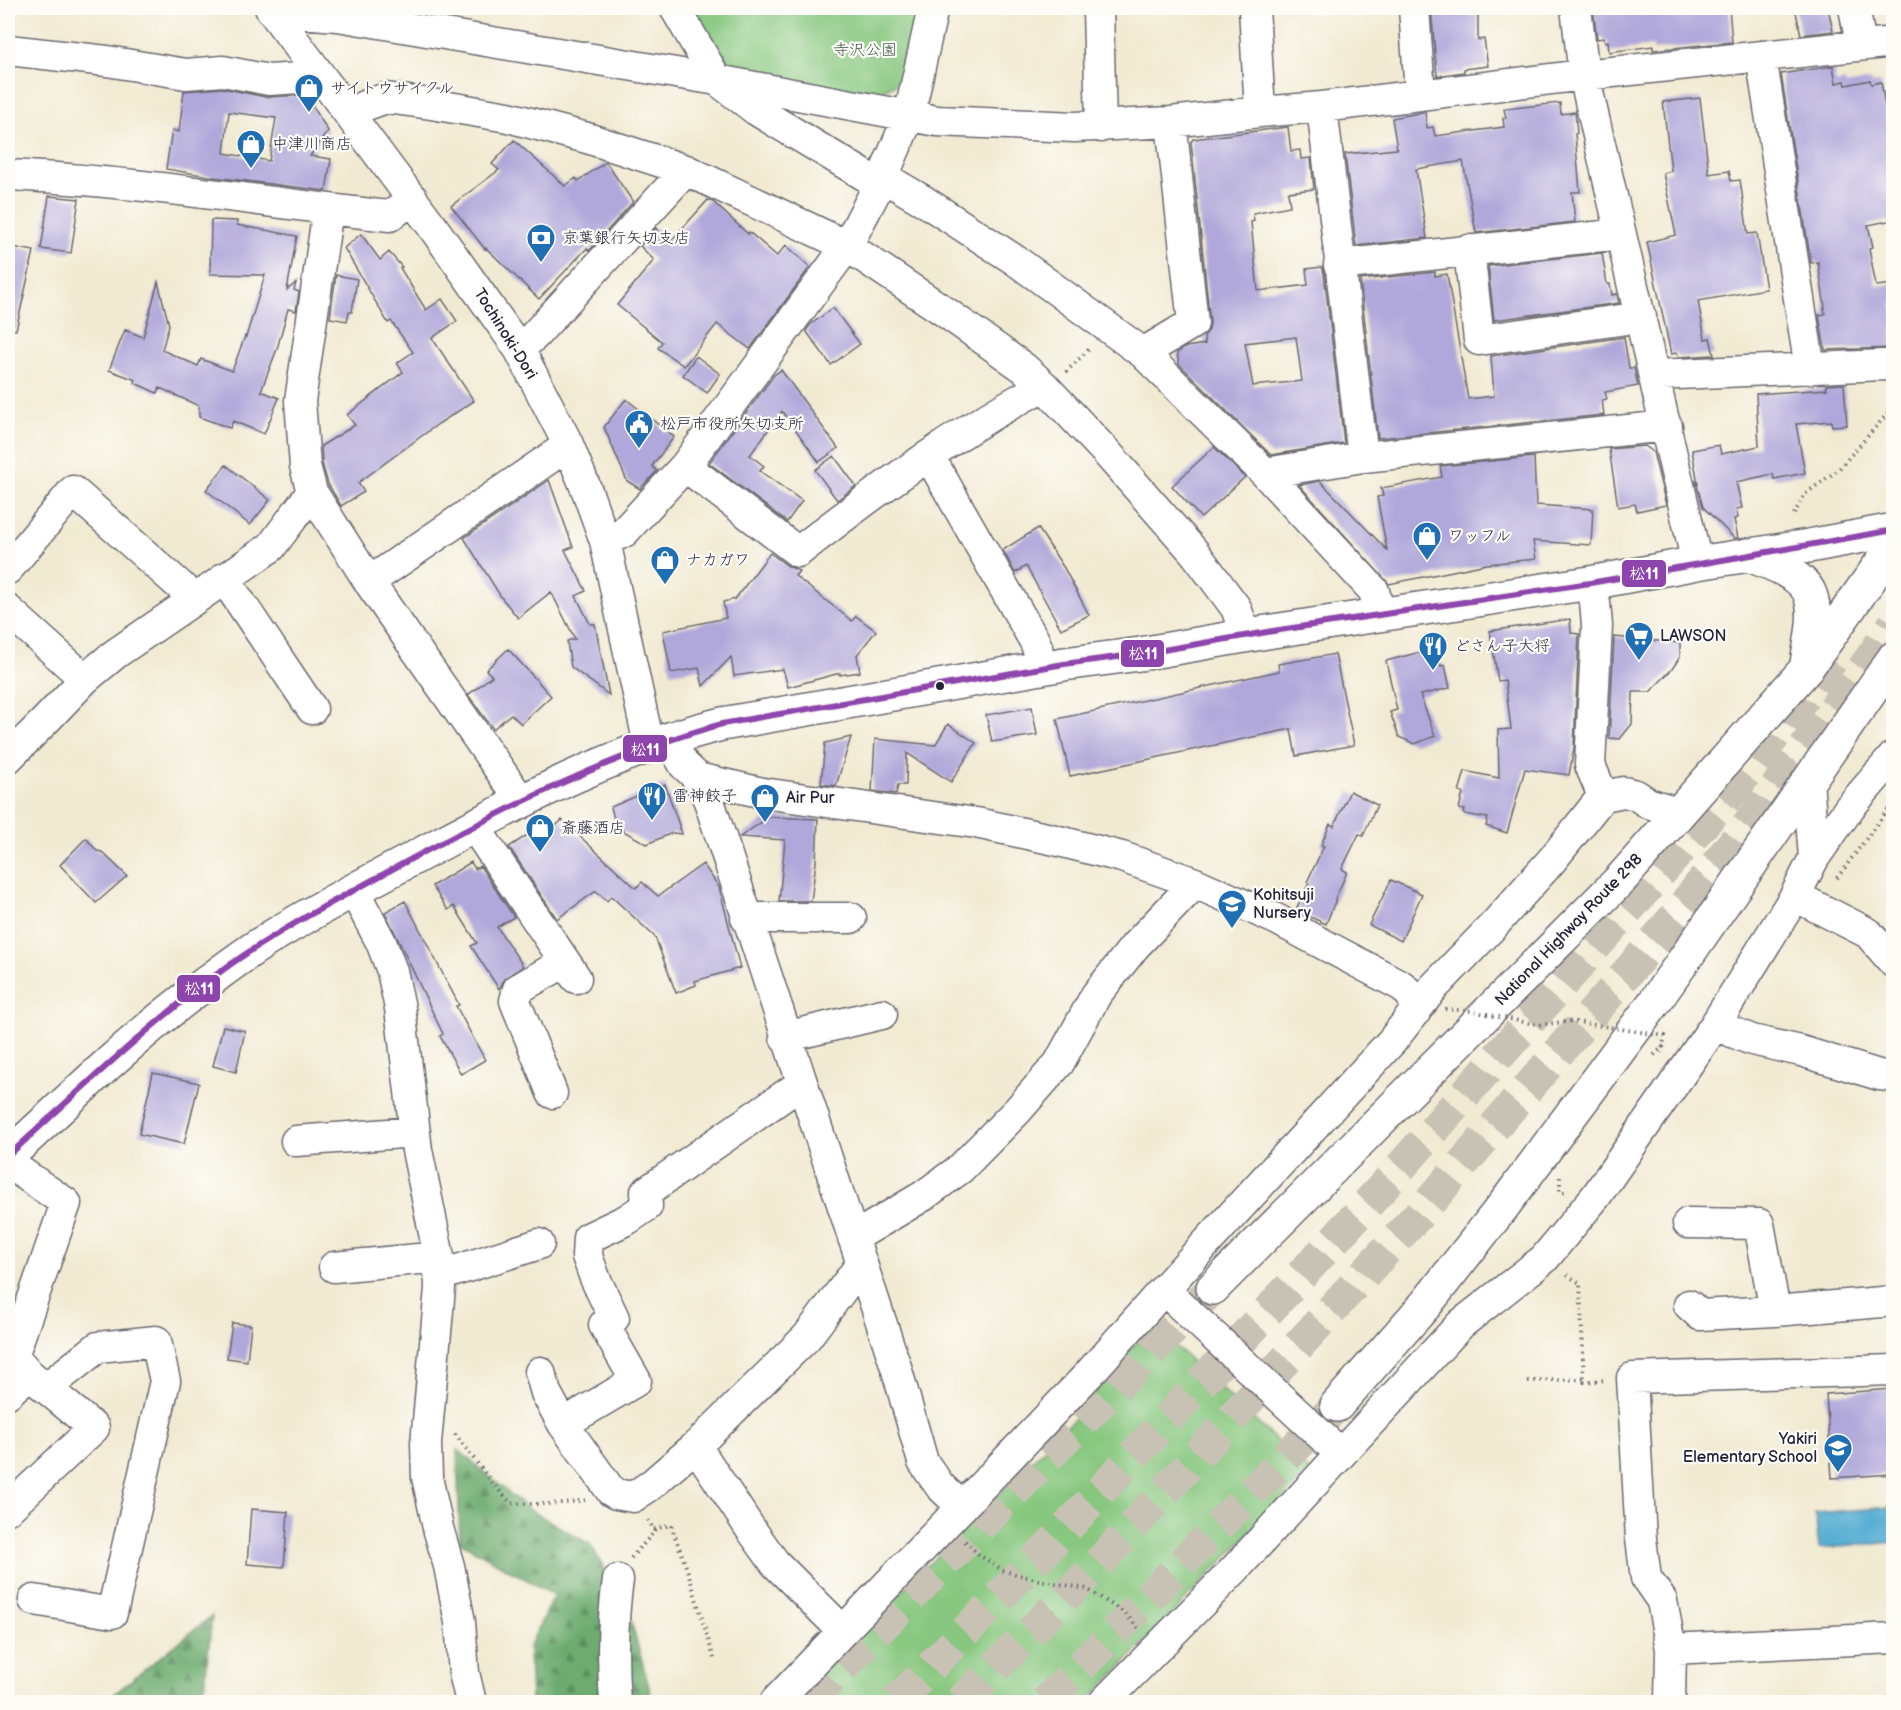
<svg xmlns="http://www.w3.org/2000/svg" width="1901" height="1710" font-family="'Balsamiq Sans','Klee One',sans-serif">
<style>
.forest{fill:url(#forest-firs);stroke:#486754;stroke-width:1.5}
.green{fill:#87c77f;stroke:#54745d;stroke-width:1.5}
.water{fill:#56aed3;stroke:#3c6887;stroke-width:1.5}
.building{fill:#b0a8da;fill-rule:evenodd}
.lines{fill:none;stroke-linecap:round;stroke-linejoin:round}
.highway-tunnel{stroke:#c8c2b4;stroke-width:33;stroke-dasharray:33 16;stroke-linecap:butt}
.minor-casing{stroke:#6a6870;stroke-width:33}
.major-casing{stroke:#6a6870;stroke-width:36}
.highway-casing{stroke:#6a6870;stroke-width:36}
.path{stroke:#6a6870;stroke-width:4;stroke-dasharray:1.5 4.5;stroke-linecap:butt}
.minor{stroke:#fff;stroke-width:30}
.major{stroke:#fff;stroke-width:33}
.highway{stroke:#fff;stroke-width:33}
.path-bridge{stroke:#6a6870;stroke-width:4;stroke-dasharray:1.5 4.5;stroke-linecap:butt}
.bus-1-casing{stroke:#fdfcf7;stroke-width:10}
.bus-1{stroke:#8e44ad;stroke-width:6}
.bus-dot{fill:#22223b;stroke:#fdfcf7;stroke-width:2}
.labels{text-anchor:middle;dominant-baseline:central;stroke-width:4.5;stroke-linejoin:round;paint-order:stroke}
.park-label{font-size:16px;fill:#455c53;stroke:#fdfcf7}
.poi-label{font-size:16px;fill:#22223b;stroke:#fdfcf7;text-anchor:start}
.street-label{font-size:16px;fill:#22223b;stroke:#fdfcf7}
.line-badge{stroke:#fdfcf7;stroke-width:2}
.badge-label{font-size:16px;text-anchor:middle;font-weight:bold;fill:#fff}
</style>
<defs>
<pattern id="forest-firs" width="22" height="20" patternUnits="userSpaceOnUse" patternTransform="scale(1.5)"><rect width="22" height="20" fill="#6dac6e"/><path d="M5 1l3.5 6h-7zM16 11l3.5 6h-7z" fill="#598c5c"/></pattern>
</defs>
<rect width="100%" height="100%" fill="#fdfcf7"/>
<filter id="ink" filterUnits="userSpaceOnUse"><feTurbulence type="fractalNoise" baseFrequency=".0167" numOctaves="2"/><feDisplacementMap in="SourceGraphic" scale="12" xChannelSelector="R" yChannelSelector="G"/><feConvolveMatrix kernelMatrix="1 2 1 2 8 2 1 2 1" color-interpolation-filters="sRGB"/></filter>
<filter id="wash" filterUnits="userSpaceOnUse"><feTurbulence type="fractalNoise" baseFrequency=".008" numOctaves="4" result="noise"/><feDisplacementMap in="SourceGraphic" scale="24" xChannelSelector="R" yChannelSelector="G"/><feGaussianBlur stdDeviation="1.35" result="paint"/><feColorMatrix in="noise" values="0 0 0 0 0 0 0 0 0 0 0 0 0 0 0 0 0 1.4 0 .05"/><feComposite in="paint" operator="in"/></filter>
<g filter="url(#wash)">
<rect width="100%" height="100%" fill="#f1ead2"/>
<path class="forest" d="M457 1449 528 1509 590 1544 627 1606 653 1702H531L529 1647 554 1595 460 1542Z
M212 1616 203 1702H104Z"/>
<path class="green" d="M680 8H923L905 80 873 95 716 69Z
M1154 1326 1309 1471 1087 1702H791L1074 1419 1120 1360Z"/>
<path class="water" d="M1893 1507V1542L1819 1549 1815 1513Z"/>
<g id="blocks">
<path class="building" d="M1431 8H1453V10H1463L1464 15H1478V40L1484 39 1488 66 1464 69V72L1437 76Z
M1593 8H1729L1732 42 1653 50V46L1609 52 1608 41 1605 42 1604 38 1597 39Z
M1795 8H1828L1833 31 1801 35Z
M1833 66 1836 83 1845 81 1846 85 1870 80 1871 84 1881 82 1890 136H1893V220L1868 225 1873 247 1869 248 1876 286 1893 284V348L1825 350 1819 315 1825 314 1824 308H1825L1818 262 1811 263 1781 74Z
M222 88 266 97 306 95 328 131 310 156 331 159 326 191 214 177 166 169 172 130 179 132 184 91ZM229 112 276 118 269 161 224 153Z
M1700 98 1709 174 1729 171 1731 181 1740 180 1748 234 1757 233 1766 289 1698 301 1705 339 1710 338 1714 355 1679 357 1676 353 1671 354 1647 242 1676 235 1663 173 1671 171 1663 102Z
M1560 103 1561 114 1575 112 1577 133 1575 134 1580 192H1572L1575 222 1476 233 1463 161 1416 169 1427 238 1356 246 1345 154 1397 149 1392 118 1425 112 1427 128 1433 127 1435 136 1504 127 1503 118H1506L1504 109Z
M1288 127 1291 151 1300 150 1301 159 1311 158 1314 189 1288 192 1290 206 1253 213 1254 221 1251 222 1258 291 1308 285 1306 269 1322 267 1324 273 1344 443 1271 455 1179 364 1177 353 1186 347 1205 344 1204 336 1209 330 1210 322 1191 142 1193 139ZM1296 337 1302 381 1253 386 1245 343Z
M514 140 565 186 576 178 578 181 606 162 633 202 589 251 587 248 539 299 486 248 485 249 451 206 499 170 492 164Z
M49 196 79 199 71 253 41 249Z
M708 200 713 202 748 234 749 232 777 256 786 245 810 267 750 349 717 324 684 366 658 348 662 342 617 305 654 260 640 246 656 228 670 242Z
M211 220 237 221V225L297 236 287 290 296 283 294 290 299 292 296 311 288 309 277 349 261 391 279 398 264 434 233 421 230 428 199 417V406L160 388 157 393 135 383 136 380 109 370 125 330 143 337 158 282 169 325 162 350 198 366 201 359 232 371 245 336 246 337 265 275 210 274Z
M361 234 380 260 389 252 402 267 400 268 426 310 442 299 457 321 432 338 474 401 438 424 358 483 364 492 341 506 328 484 322 463 321 446 355 425 347 415 403 372 397 363 413 352 391 321 388 323 344 248Z
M8 246 34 251 16 330 8 329Z
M1602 253 1607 284H1610L1612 295 1617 294 1619 303 1494 320 1488 266Z
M1435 272V276L1447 274 1468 399 1494 396 1491 356 1624 337 1629 368H1634L1638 386 1605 392 1607 399 1602 400 1604 415 1378 438 1360 280Z
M336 275 357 279 352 312H349L347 321 330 318Z
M833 308 860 344 831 365 806 331 810 325Z
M696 356 720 374 707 393 683 375Z
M781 370 838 448 819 462 782 411 750 455 764 466 760 471 802 501 787 522 709 463 774 375Z
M1844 384 1847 425 1832 426 1831 421 1796 424 1805 473 1774 479 1773 474 1736 482 1742 508 1736 509 1738 518 1734 519 1738 538H1734L1703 507 1696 482 1698 484 1692 450 1719 445 1721 454 1759 446 1756 394 1827 389 1826 385Z
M626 399 674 437 652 466 657 471 640 489 627 481 604 427Z
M1645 446 1653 452 1666 505 1637 511 1635 504 1618 507 1609 449Z
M1214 447 1245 477 1201 518 1172 486Z
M834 456 856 486 837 500 815 470Z
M1534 457 1536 505 1593 509 1591 545 1533 541 1536 559 1487 564 1389 584 1299 485 1320 481 1387 550 1377 497 1383 496 1381 488 1442 477 1440 466Z
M226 465 270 500 250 525 206 490Z
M549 480 573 547 565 550 586 591 576 596 590 624H595L609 695 571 667 567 641 575 639 551 592 518 618 501 597 464 538Z
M1038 528 1064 568 1089 615 1061 629 1026 566 1015 573 1003 550Z
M770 553 788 566 799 571 795 576 852 621 856 616 876 631 857 655 860 672 840 675V673L788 687 783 669 734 676 731 657 703 686 699 668 671 673 663 631 726 618 723 602 735 599Z
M1570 619 1571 633 1579 634 1574 748 1569 775 1525 769 1507 833 1486 826 1488 818 1464 814 1465 810 1459 809 1463 793 1459 792 1465 771 1499 778 1498 730 1511 729 1505 680 1498 681 1490 631Z
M1614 637 1680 643V657L1672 669 1650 692H1633L1632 724 1620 739 1609 738Z
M1436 648 1441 666 1445 665 1450 688 1420 695 1435 736 1415 744 1399 737 1390 712 1397 710 1386 661Z
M508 649 551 696 521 724 511 714 493 729 468 695 492 676 486 670Z
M1335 654 1354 745 1296 756 1291 729 1070 776 1057 719 1279 671 1278 664Z
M1032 707 1037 735 992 742 986 715Z
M948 724 976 743 951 782 907 753 906 785H898L896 794 872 791 875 739 935 745Z
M851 737 836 786 821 784 825 743Z
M665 784 682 834 672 833 647 844 616 827 611 807Z
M1350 791 1377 805 1363 836 1359 834 1342 869 1347 872 1335 899H1336L1326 924 1308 916 1310 912 1297 907 1309 883 1307 882 1324 846 1321 845 1330 824 1334 826Z
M769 817 818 819 816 862 811 901H779L785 840 740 837Z
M562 820 636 888 642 882 658 896 703 864 719 887 740 968 695 981 696 985 676 993 655 937 611 896 607 901 596 891 557 919 509 847 532 832 539 842Z
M86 838 97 851 102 852 127 876 96 903 60 865Z
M471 862 475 869 480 866 514 917 497 927 523 966 505 978 499 989 471 946 477 943 454 906 448 910 432 886Z
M1391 880 1422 894 1401 941 1369 925Z
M405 901 459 1005 456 1006 485 1060 461 1074 440 1036 443 1034 385 912Z
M223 1026 245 1031 236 1072 213 1066Z
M153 1073 199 1083 184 1144 139 1134Z
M232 1323 251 1325 247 1361 227 1358Z
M1893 1389V1474L1832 1478 1826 1394Z
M251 1509 288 1512 284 1567 247 1564Z"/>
</g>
</g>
<g filter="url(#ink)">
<use href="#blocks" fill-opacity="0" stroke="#6a6870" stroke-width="1.5"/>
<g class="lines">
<path class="highway-tunnel" d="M808 1702 1213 1288
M896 1702 1058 1537 1384 1186 1734 789 1832 660
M961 1702 1099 1563 1421 1212 1664 930 1758 812 1868 662 1894 624
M1046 1702 1337 1405"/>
<g class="minor-casing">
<path id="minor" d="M270 8 432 226 519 349 567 442 587 491 605 541 649 745
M675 8 717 80 756 110 879 184
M1098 8 1101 127
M1254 8 1260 112
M1414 8 1420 94
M1576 8 1584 75 1697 563
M1854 8 1861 44
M282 24 299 13 338 16 717 80 937 121 1075 127 1171 122 1260 112 1322 107 1584 75 1894 42
M8 50 107 61 186 74 223 71 269 80 300 78 317 71
M1761 56 1810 369
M1322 107 1363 457
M350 114 364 106 386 98 431 104 508 117 587 138 686 170 847 246 941 309 1024 368 1044 386 1107 453 1195 553 1236 608 1246 636
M8 175C136 181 262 202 390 216L413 199
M883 177 924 201 1015 260 1143 353 1265 473 1374 591 1380 615
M328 209 300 401 305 466 312 492 369 582 522 802
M1469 250 1479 340 1641 317
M1339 265 1621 234
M519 349 534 336 686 170
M1143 353 1193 323 1171 122
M1655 375 1883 365 1894 366
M929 456 1034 640 1037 647 1041 669
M685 466 798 552C876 491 956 432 1044 386
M1265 473 1363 457 1667 426
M605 541 624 532 685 466 847 246 883 177 909 116 933 8
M8 569 73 491 194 598
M224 578 312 709
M369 582 560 451 567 442
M1590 583 1595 602 1597 626 1590 765 1603 796
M8 610 85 679
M669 738 684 765 698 778 763 793 976 823 1051 839 1122 857 1195 883 1276 919 1402 986 1412 996 1416 1011
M8 758 45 721 85 679 115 654 271 547 312 492
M698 778 709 801 896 1367 923 1462 940 1486 962 1507
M1808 780 1814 858
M474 826 576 978
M354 891 381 942 392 971 400 1008 417 1150 439 1257 440 1288 426 1443 427 1477 438 1528 449 1566 460 1622 464 1673 471 1702
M1795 896 1868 933 1894 963
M746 918H851
M1715 1025 1752 1040 1801 1051 1879 1075 1894 1077
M785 1037 882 1014
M801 1084 646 1192 647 1206 628 1219 588 1238 587 1256 595 1278 614 1318 604 1325 636 1381 563 1424 611 1491 616 1494 633 1497 651 1485 696 1446 807 1337 862 1263
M552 1093 515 1001 518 989 565 962
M296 1141 415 1132
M8 1163 66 1203 13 1356
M1688 1223 1759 1224 1775 1311 1894 1301
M853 1238 923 1196 960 1169 1018 1110 1059 1063 1096 995 1135 946 1195 883
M334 1267 439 1257
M439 1276 539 1244
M1164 1290 1341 1454
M1689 1305 1700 1315 1775 1311
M8 1350 29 1374 94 1428 8 1509
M540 1372 546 1393 563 1424
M8 1393 29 1374
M696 1446 750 1528 775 1563 843 1631
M34 1600 112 1613 165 1381 156 1341 98 1347 46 1388
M1671 1649 1894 1638
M615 1702C612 1662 612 1621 618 1580
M775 1702 1088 1375 1155 1299 1392 1041 1434 987 1494 925 1552 860 1603 796 1624 792 1636 795 1648 803 1680 813
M1104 1702 1234 1570 1461 1324 1544 1259 1596 1196 1715 1025 1795 896 1814 858 1850 807 1894 756
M1670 1702 1671 1649 1662 1601 1646 1578 1641 1539 1632 1378 1894 1370"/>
</g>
<g class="major-casing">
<path id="major" d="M8 1156C64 1105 120 1050 180 1003 215 976 250 949 288 927 333 900 381 876 427 851 522 800 618 749 722 724L1064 664 1140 654 1273 631 1590 583 1697 563 1809 546 1894 530"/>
</g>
<g class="highway-casing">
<path id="highway" d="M1748 555C1766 561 1802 574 1810 594 1818 615 1810 642 1807 664
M1213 1288 1620 880 1806 669 1894 545
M1337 1405 1426 1304 1504 1205 1654 1003 1894 658"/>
</g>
<path class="path" d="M1066 372 1090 348
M1794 514 1805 494 1838 470 1888 413
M1837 878 1890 807
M1654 1055 1666 1044
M1560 1177V1192H1565
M1567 1275 1580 1283 1584 1382 1606 1380
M1528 1381 1584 1379
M455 1434 494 1485 511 1503C536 1505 561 1504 585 1500
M654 1529 671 1525 688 1572 715 1662
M965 1541 979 1555 1004 1571 1043 1581 1087 1589 1125 1613 1138 1628
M631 1558 655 1531 648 1520"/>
<use href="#minor" class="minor"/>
<use href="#major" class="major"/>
<use href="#highway" class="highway"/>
<path class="path-bridge" d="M1445 1009 1471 1011 1538 1025 1571 1021 1665 1036 1661 1053"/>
<g class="bus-1-casing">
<path id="bus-1" d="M8 1156C77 1093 145 1028 220 972 280 928 346 895 411 859 513 805 611 754 722 724L1064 664 1140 654 1273 631 1590 583 1894 530"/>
</g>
<use href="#bus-1" class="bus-1"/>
</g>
</g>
<defs>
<g id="shop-pin" transform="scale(1.5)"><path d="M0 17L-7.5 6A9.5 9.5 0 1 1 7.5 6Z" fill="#1f6fb2" stroke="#fdfcf7"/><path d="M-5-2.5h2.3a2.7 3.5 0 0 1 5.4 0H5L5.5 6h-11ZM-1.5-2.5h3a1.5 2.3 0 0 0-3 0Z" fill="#fff"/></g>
<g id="bank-pin" transform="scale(1.5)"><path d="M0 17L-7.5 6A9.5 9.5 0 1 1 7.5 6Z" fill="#1f6fb2" stroke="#fdfcf7"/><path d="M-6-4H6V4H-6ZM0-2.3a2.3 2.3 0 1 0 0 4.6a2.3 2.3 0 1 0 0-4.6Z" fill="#fff"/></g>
<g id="civic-pin" transform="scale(1.5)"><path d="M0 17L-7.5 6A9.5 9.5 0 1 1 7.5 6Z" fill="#1f6fb2" stroke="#fdfcf7"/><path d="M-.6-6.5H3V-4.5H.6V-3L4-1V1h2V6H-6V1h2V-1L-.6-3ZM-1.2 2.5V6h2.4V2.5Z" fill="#fff"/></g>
<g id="supermarket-pin" transform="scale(1.5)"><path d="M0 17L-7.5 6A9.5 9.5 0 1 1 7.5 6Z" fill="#1f6fb2" stroke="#fdfcf7"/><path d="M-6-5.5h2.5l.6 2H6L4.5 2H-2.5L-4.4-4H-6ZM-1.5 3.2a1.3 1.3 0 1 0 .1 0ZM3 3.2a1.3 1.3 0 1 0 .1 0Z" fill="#fff"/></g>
<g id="restaurant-pin" transform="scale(1.5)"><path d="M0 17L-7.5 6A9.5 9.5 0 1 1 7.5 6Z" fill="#1f6fb2" stroke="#fdfcf7"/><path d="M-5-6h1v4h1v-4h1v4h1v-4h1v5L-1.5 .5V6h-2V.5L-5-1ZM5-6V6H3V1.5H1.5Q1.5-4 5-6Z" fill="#fff"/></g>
<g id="school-pin" transform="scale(1.5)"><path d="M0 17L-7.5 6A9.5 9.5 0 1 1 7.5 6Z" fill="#1f6fb2" stroke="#fdfcf7"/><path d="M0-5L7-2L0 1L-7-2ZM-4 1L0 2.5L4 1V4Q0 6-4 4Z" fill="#fff"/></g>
</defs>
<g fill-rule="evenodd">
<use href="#shop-pin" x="309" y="88"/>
<use href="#shop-pin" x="251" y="144"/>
<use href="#bank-pin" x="541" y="238"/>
<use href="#civic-pin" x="639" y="424"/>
<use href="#shop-pin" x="1427" y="536"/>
<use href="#shop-pin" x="665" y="560"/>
<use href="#supermarket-pin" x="1639" y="636"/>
<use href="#restaurant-pin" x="1433" y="646"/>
<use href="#restaurant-pin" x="652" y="796"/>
<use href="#shop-pin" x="765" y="798"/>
<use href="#shop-pin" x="540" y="828"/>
<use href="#school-pin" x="1232" y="904"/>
<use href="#school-pin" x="1838" y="1448"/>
</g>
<circle class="bus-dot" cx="940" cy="686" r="5"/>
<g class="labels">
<g class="park-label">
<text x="865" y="50">寺沢公園</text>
</g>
<g class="poi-label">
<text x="330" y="88">サイトウサイクル</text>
<text x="272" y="144">中津川商店</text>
<text x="562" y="238">京葉銀行矢切支店</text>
<text x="660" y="424">松戸市役所矢切支所</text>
<text x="1448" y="536">ワッフル</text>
<text x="686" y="560">ナカガワ</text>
<text x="1660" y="636">LAWSON</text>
<text x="1454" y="646">どさん子大将</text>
<text x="673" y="796">雷神餃子</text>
<text x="786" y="798">Air Pur</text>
<text x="561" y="828">斎藤酒店</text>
<text x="1253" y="895">Kohitsuji<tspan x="1253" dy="18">Nursery</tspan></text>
<text x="1817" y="1439" text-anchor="end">Yakiri<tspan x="1817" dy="18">Elementary School</tspan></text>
</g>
<g class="street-label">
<text transform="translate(505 334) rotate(58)">Tochinoki-Dori</text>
<text transform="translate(1569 930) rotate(-46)">National Highway Route 298</text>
</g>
</g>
<g class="line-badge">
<rect x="1621" y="559" width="46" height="29" rx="6" fill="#8e44ad"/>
<rect x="1120" y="639" width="45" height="29" rx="6" fill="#8e44ad"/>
<rect x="622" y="734" width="46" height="29" rx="6" fill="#8e44ad"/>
<rect x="176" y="974" width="45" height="29" rx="6" fill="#8e44ad"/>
</g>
<g class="badge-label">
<text x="1644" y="579">松11</text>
<text x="1143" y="659">松11</text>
<text x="645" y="755">松11</text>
<text x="199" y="994">松11</text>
</g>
<rect width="1901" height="1710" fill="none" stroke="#fdfcf7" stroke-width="30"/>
</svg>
